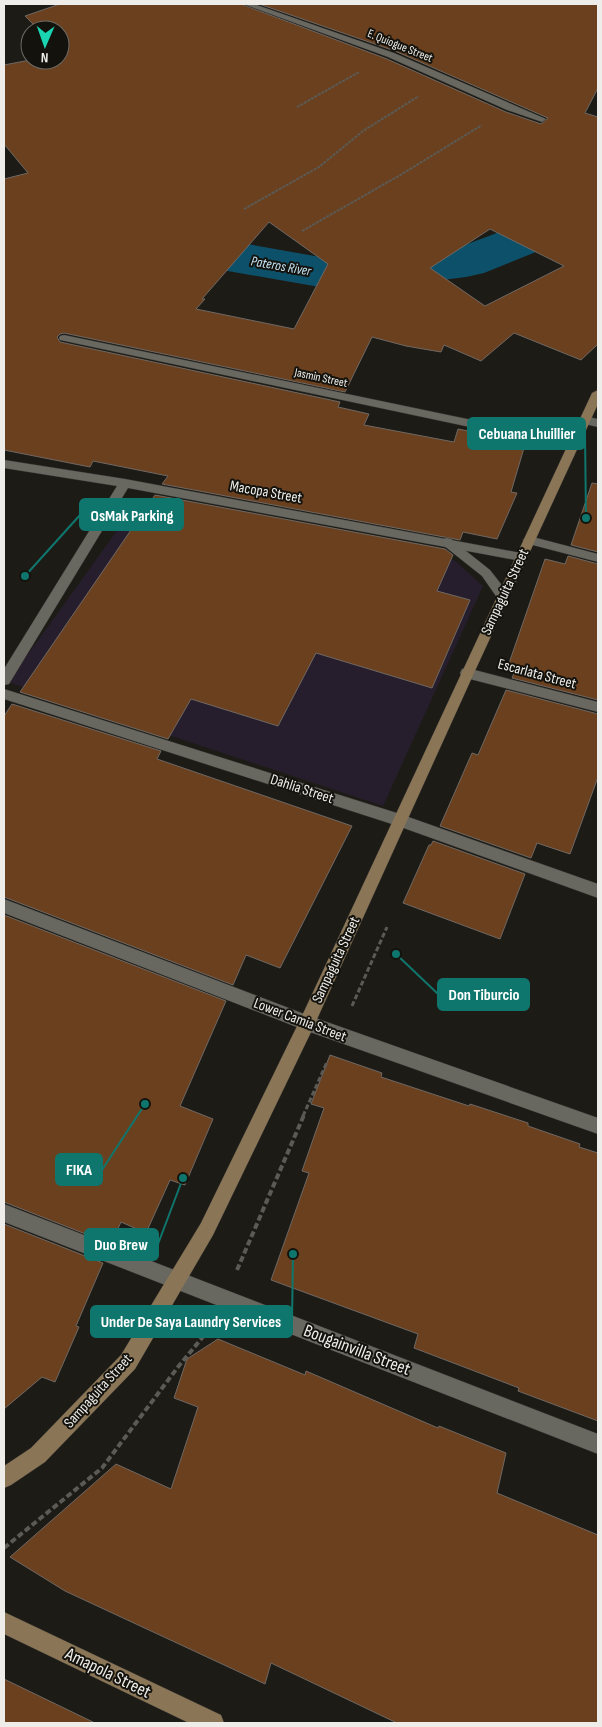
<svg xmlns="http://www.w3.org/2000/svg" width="602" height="1727" font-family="'Sofia Sans Condensed',sans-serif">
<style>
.medical{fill:#271e2d}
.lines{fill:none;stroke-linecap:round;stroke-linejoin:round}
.river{fill:#0d506a;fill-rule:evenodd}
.building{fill:#6a401e;stroke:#6f6864;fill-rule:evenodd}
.lane-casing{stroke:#353431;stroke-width:1}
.street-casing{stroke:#353431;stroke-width:1}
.secondary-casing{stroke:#353431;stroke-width:1}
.path-far2{stroke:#5c5a55;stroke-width:2;stroke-dasharray:3 1;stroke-linecap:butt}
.path-far1{stroke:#5c5a55;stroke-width:3;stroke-dasharray:5 2.5;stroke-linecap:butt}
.path{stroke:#5c5a55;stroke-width:4;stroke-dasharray:6 3;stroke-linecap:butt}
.lane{fill:#686760;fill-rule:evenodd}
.street{fill:#686760;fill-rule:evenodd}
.secondary{fill:#8a7657;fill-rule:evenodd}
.labels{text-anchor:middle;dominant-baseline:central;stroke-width:4;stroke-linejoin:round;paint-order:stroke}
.far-street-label{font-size:12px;fill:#eeede9;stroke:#14120d}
.far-water-label{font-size:14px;font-style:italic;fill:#c5e6f7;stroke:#14120d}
.street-label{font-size:15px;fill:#eeede9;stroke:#14120d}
.near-street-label{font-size:18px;fill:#eeede9;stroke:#14120d}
.leader{fill:none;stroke:#0f766e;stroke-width:2}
.callout-dot{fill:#0f766e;stroke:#14120d;stroke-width:2}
.callout{fill:#0f766e;stroke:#0f766e;stroke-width:2}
.callout-label{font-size:16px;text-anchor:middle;font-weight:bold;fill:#fff}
</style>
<rect width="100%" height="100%" fill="#1d1b15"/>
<path class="medical" d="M157 507 454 560 483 586 383 806 8 682 129 514Z"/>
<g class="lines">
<path class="river" d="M4 69 19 73 42 98 156 204 236 242 348 262 457 248 539 217 581 177 598 173V213L573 237 484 273 466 277 348 292 222 270 204 266 122 224 4 109Z"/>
</g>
<path class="building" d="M60 4H241L387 59 506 112 541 124 548 118 395 51 259 4H598V88L585 113 598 117V344L581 360 514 333 481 361 444 345 441 352 406 346 372 337 345 392 64 333 60 334 57 337 60 342 340 402 338 407 369 414 364 425 454 442 458 429 499 437 497 443 524 448 511 492 517 493 497 539 463 532 460 540 162 484 168 476 93 461 90 467 4 450V179L28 173 4 144V65L30 60H60V54L63 53 60 50V30H39L25 16ZM269 222 328 264 294 329 196 309 205 299H202ZM490 229 564 266 485 306 430 268Z
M592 483 598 484V552L571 545Z
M155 495 445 549 453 555 437 591 470 600 432 688 316 653 278 726 191 699 168 739 20 692Z
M568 556 598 564V700L512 678 515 671 507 669 545 559 565 564Z
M506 690 598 714V777L570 854 537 843 531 858 440 826 472 753 478 755Z
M12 704 161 751 157 759 352 826 280 968 246 955 233 985 4 897V716Z
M433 841 525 874 500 939 403 903 429 845H431Z
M4 915 226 1001 180 1106 213 1119 185 1185 170 1180 146 1233 121 1222 111 1244 4 1202Z
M330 1055 382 1073 381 1077 469 1106 470 1104 528 1123V1126L580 1144 579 1147 598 1153V1421L518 1391 519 1388 414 1348 418 1334 271 1280 309 1173 302 1171 324 1108 311 1104Z
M4 1224 103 1263 76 1326 79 1327 55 1382 42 1377 4 1409Z
M218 1339 305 1375 306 1371 438 1428 439 1426 506 1453 497 1493 598 1535V1723H397L271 1663 265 1684 65 1591 10 1557 116 1464 171 1489 198 1407 174 1398 187 1359Z
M4 1679 95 1723H4Z"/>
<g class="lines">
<g class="lane-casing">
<path id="lane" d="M447 538 451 539 490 570 508 593 509 596 508 599H498L482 576 443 545 441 542 443 539Z"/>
</g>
<g class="street-casing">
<path id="street" d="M243 4H254L394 53 546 119 542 122 507 110 388 57Z
M64 335 573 441 579 445 573 449 60 340 59 338 60 336Z
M584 416 598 419V427L580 423 578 420Z
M4 460 125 479 521 553 527 557 521 561 128 488 9 684 4 685V669L117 486 4 468Z
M529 536 598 554V562L525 543 523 540Z
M467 668 598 702V712L462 677 460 673 462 669Z
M4 689 400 814 598 884V898L398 826 4 699Z
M4 899 307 1015 598 1118V1134L307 1031 4 913Z
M4 1204 598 1434V1454L4 1222Z"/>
</g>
<g class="secondary-casing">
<path id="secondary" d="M598 390V404L474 673 313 1028 213 1235 135 1369 45 1462 11 1485 4 1488V1466L31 1448 121 1355 201 1223 301 1018 592 393Z
M4 1612 221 1715 224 1723H189L4 1634Z"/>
</g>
<path class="path-far2" d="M297 107 359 72
M244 209 319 167 363 131 419 96
M302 231 402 174 482 125"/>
<path class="path-far1" d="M352 1006 387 927
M303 1116 327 1062"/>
<path class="path" d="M237 1270 304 1115
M4 1548 102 1468 178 1367 211 1327"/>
<use href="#lane" class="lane"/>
<use href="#street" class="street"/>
<use href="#secondary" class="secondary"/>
</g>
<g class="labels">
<g class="far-street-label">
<text transform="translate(400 46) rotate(22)">E. Quiogue Street</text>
<text transform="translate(321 378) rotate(12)">Jasmin Street</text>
</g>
<g class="far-water-label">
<text transform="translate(281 266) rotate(10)">Pateros River</text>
</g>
<g class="street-label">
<text transform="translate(266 492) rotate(10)">Macopa Street</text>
<text transform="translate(505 592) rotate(-65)">Sampaguita Street</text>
<text transform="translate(537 674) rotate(15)">Escarlata Street</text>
<text transform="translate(302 789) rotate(18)">Dahlia Street</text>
<text transform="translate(336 960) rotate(-65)">Sampaguita Street</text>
<text transform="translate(300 1020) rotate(21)">Lower Camia Street</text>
<text transform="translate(98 1391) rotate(-48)">Sampaguita Street</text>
</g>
<g class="near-street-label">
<text transform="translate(357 1350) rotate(21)">Bougainvilla Street</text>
<text transform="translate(108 1673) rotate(26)">Amapola Street</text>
</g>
</g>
<path class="leader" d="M586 518L585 433M25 576L80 515M396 954L438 994M145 1104L102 1170M183 1178L158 1244M293 1254L292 1322"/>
<g class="callout-dot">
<circle cx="586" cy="518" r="5"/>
<circle cx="25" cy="576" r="5"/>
<circle cx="396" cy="954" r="5"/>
<circle cx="145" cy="1104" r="5"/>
<circle cx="183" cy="1178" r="5"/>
<circle cx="293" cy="1254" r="5"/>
</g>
<g class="callout">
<rect x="468" y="418" width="117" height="31" rx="5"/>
<rect x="80" y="499" width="103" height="31" rx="5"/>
<rect x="438" y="979" width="91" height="31" rx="5"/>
<rect x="56" y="1154" width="46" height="31" rx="5"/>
<rect x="85" y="1229" width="73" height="31" rx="5"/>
<rect x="91" y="1306" width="201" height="31" rx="5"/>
</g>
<g class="callout-label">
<text x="527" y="439">Cebuana Lhuillier</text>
<text x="132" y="521">OsMak Parking</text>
<text x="484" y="1000">Don Tiburcio</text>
<text x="79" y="1175">FIKA</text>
<text x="121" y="1250">Duo Brew</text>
<text x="191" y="1327">Under De Saya Laundry Services</text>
</g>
<rect width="602" height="1727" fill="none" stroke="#eeede9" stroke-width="10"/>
<g transform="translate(45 45) rotate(182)"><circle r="24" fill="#14120d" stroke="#6b6a65"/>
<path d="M0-4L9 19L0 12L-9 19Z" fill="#19d5b2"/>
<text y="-8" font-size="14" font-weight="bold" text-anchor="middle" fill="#eeede9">N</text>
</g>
</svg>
